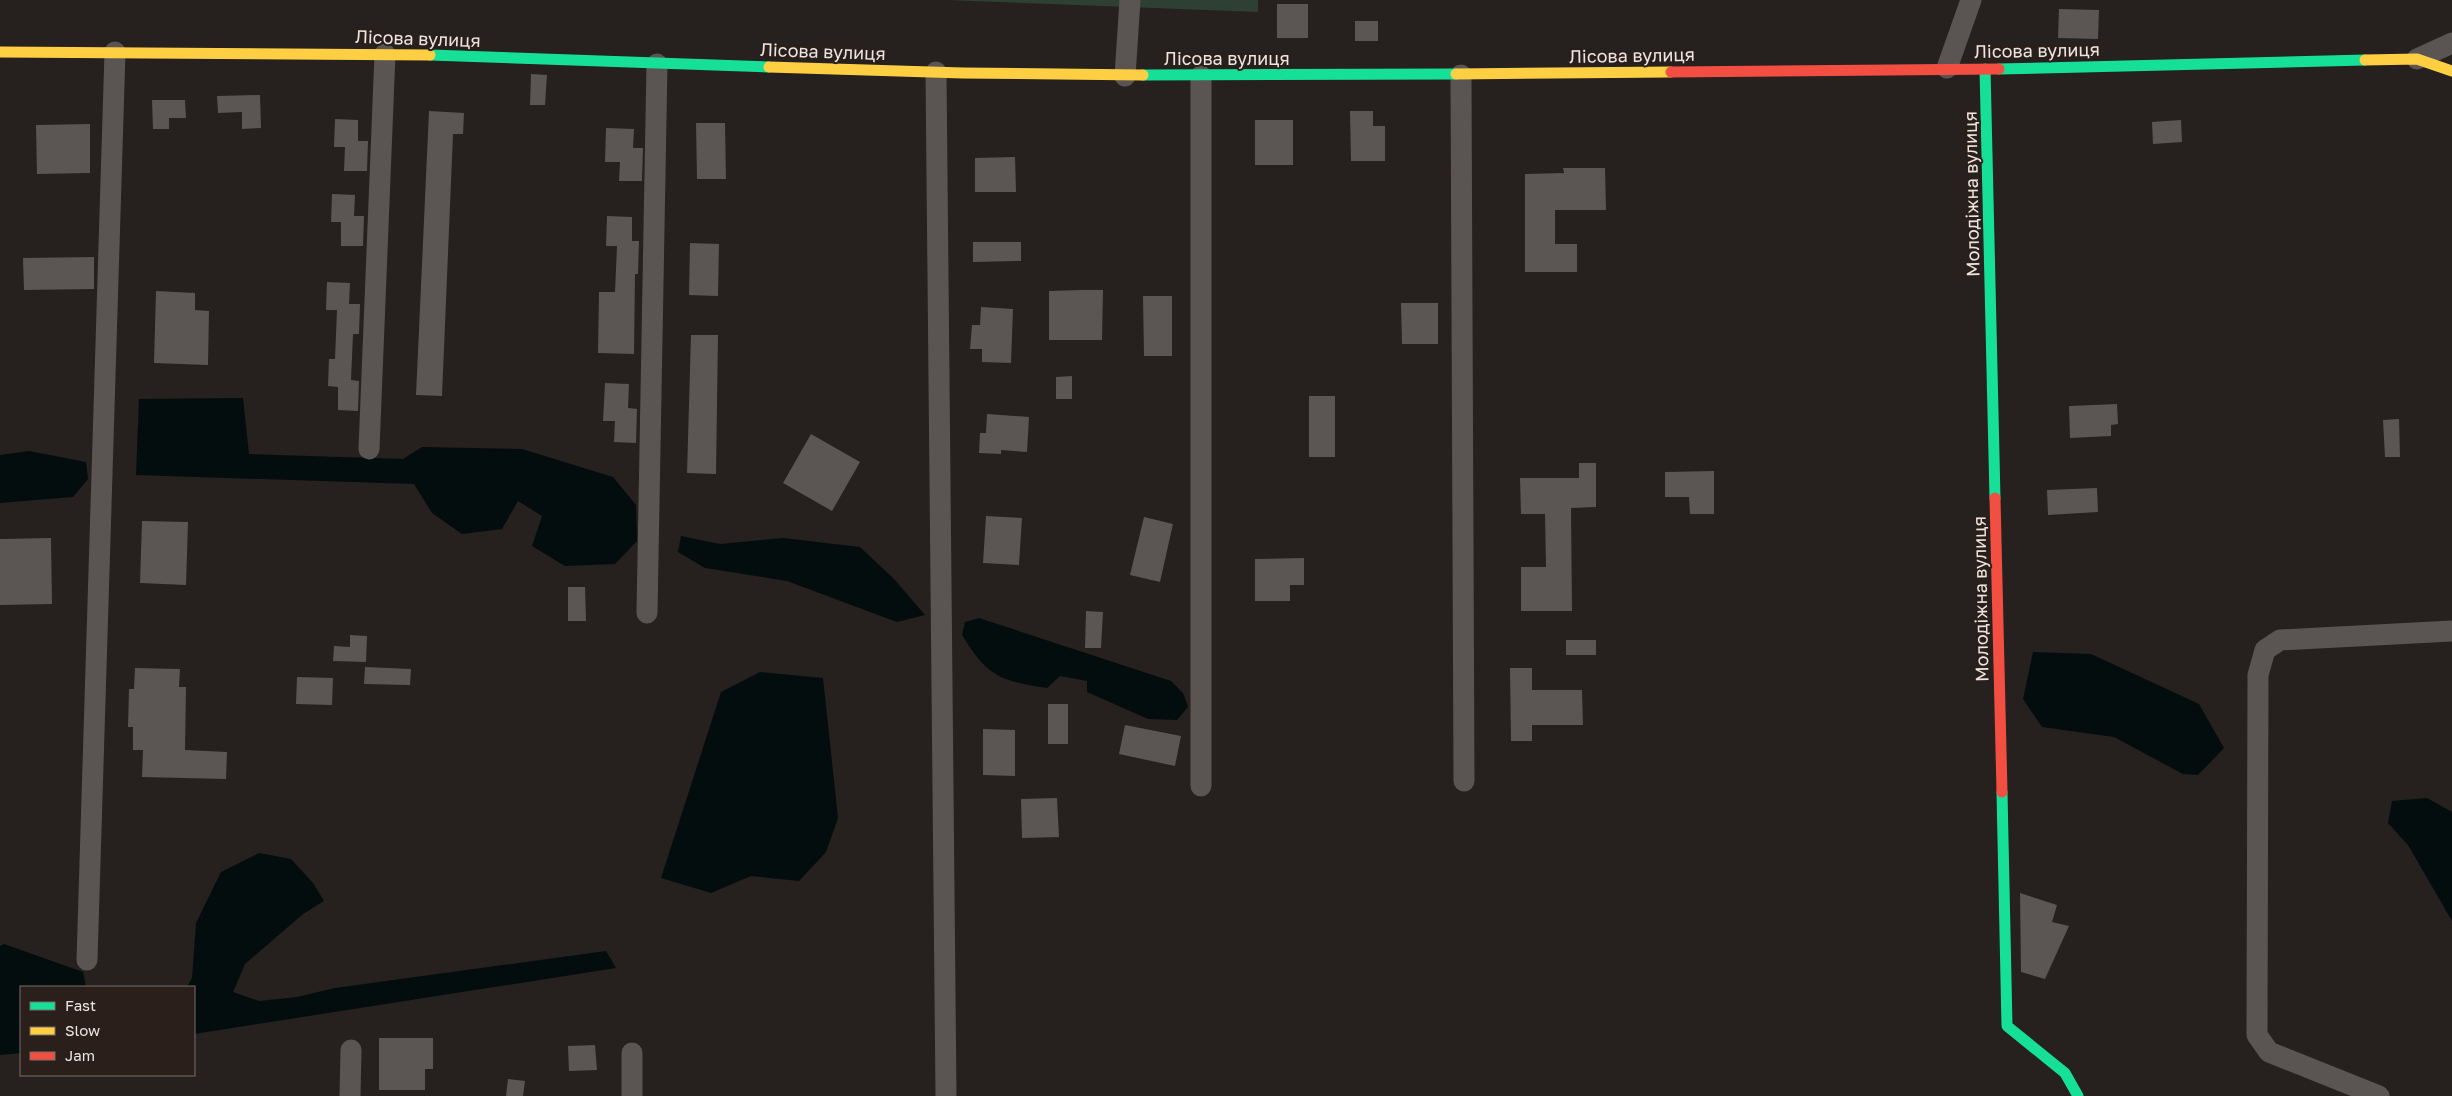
<svg xmlns="http://www.w3.org/2000/svg" width="2452" height="1096" font-family="'Golos Text',sans-serif">
<style>
.green{fill:#2e3f34}
.water{fill:#030d0e}
.building{fill:#5b5653}
.lines{fill:none;stroke-linecap:round;stroke-linejoin:round}
.street{stroke:#5a5553;stroke-width:21}
.fast{stroke:#16e098;stroke-width:11}
.slow{stroke:#ffcf43;stroke-width:11}
.jam{stroke:#f24e42;stroke-width:11}
.labels{text-anchor:middle;dominant-baseline:central;stroke-width:4;stroke-linejoin:round;paint-order:stroke}
.street-label{font-size:18px;fill:#ede5e1;stroke:#2a1f1a}
</style>
<rect width="100%" height="100%" fill="#26201e"/>
<path class="green" d="M947 0H1258V12Z"/>
<path class="water" d="M243 398 249 454 403 459 422 447 522 449 613 477 636 505 637 541 615 564 565 566 532 546 542 516 518 501 502 529 462 534 432 513 414 484 136 475 139 399Z
M29 451 86 462 88 479 73 497 0 503V455Z
M681 536 720 544 783 538 860 547 894 579 925 615 897 622 787 581 705 568 678 552Z
M979 618 1171 681 1183 693 1188 707 1177 720 1148 719 1087 692V681L1060 676 1047 688C1000 681 988 677 962 635L965 622Z
M2033 652 2091 654 2199 704 2224 748 2198 775 2183 774 2114 737 2042 727 2023 699Z
M760 672 823 678 838 818 826 852 799 881 751 876 711 893 661 878 721 692Z
M2427 798 2452 812V921L2408 845 2388 823 2392 801Z
M259 853 291 859 313 883 324 901 303 914 245 964 233 992 259 1001 297 997 335 988 606 951 616 968 194 1034V987H187L192 978 196 923 221 872Z
M4 944 83 972 86 987H21V1053L0 1055V946Z"/>
<path class="building" d="M1277 4H1308V38H1277Z
M2059 9 2099 10 2098 39 2058 38Z
M1355 21H1378V41H1355Z
M531 74 547 75 545 105H530Z
M260 95 261 128 242 129V112L218 113 217 96Z
M152 100H185L186 118H169V129H153Z
M429 111 464 113 463 134H453L442 396 416 395Z
M1350 111H1373V126H1385V161H1351Z
M335 119 358 120V141H368L367 171H344L345 147H334Z
M1255 120H1293V165H1255Z
M2181 120 2182 142 2153 144 2152 122Z
M696 123H725L726 179H697Z
M90 124V173L37 174 36 125Z
M606 128 634 129 633 148H643L642 181H619L620 162H605Z
M1015 157 1016 192H975V158Z
M1563 168H1605L1606 210H1555V244H1577V272H1525V174L1564 173Z
M332 194 355 195 354 216H364L363 246H341V222H331Z
M607 216 632 217V241H639L638 274H635L634 354 598 353 599 292H615L617 246H606Z
M973 242H1021V261L973 262Z
M690 243 719 244 718 296 689 295Z
M94 257V289L24 290 23 258Z
M327 282 350 283 349 304H360L359 334H353L351 380 359 381 358 411 338 410V387L328 386 329 359H335L337 310H326Z
M1081 290H1103L1102 340H1049V291Z
M156 291 195 293V310L209 311 208 365 154 363Z
M1143 296H1172V356H1144Z
M1401 303H1438V344H1402Z
M981 307 1013 309 1011 363 982 362V349H970L972 325H980Z
M691 335H718L716 474 687 473Z
M1072 376V399H1056V377Z
M605 383 629 384 628 408 637 409 636 443 614 442 615 421H603Z
M1309 396H1335V457H1309Z
M2117 404 2118 424 2111 425V436L2070 438 2069 406Z
M987 414 1029 417 1027 452 1001 450V454L979 453 980 433H986Z
M2399 419 2400 457H2385L2383 420Z
M811 434 860 462 832 511 783 483Z
M1579 463H1596V507L1571 508 1572 611H1521V567H1546L1545 514H1521L1520 478H1579Z
M1714 471V514H1690L1689 497H1665V472Z
M2097 488 2098 512 2048 515 2047 490Z
M986 516 1022 518 1019 565 983 563Z
M1144 517 1173 524 1160 582 1130 575Z
M142 521 188 522 186 585 140 583Z
M51 538 52 604 0 605V539Z
M1304 558V585H1290V601H1255V559Z
M568 587H585L586 621H568Z
M1086 611 1103 612 1101 648H1085Z
M350 635 367 636 366 662 333 661 334 646 350 647Z
M1566 640H1596V655H1566Z
M365 667 411 669 410 685 364 684Z
M135 668 180 669 179 687H186L185 750 227 752 226 779 142 777 143 750H133V727H128L129 689H134Z
M1510 668H1532V690H1582L1583 725H1532V741H1511Z
M297 677 333 678 332 705 296 704Z
M1048 704H1068V744H1048Z
M1125 725 1181 736 1175 766 1119 754Z
M983 729 1015 730V776L983 775Z
M1057 798 1059 837 1022 838 1021 799Z
M2020 893 2057 905 2052 922 2069 926 2045 979 2021 972Z
M379 1038H433V1069H425V1090H379Z
M595 1045 597 1070 569 1071 568 1046Z
M508 1079 525 1081 523 1096H506Z"/>
<g class="lines">
<path class="street" d="M2417 59 2452 43
M1947 68 1971 0
M936 72 946 1096
M1461 75 1464 781
M1125 76 1130 0
M1201 76V786
M369 449 385 54
M647 613 657 64
M87 960 115 52
M350 1096 351 1050
M632 1096V1053
M2379 1096 2269 1052 2257 1035 2258 675 2265 650 2280 640 2452 631"/>
<path class="fast" d="M430 55 769 67
M1985 69 1995 498
M1999 69 2365 60
M1143 75 1456 74
M2002 792 2007 1026 2065 1073 2078 1096"/>
<path class="slow" d="M0 52 430 55
M2365 60 2417 59 2452 71
M769 67 963 73 1143 75
M1456 74 1671 72"/>
<path class="jam" d="M1671 72 1999 69
M1995 498 2002 792"/>
</g>
<g class="labels">
<g class="street-label">
<text transform="translate(418 38) rotate(2)">Лісова вулиця</text>
<text transform="translate(2037 50) rotate(-1)">Лісова вулиця</text>
<text transform="translate(823 51) rotate(2)">Лісова вулиця</text>
<text transform="translate(1632 55) rotate(-1)">Лісова вулиця</text>
<text x="1227" y="58">Лісова вулиця</text>
<text transform="translate(1971 194) rotate(-91)">Молодіжна вулиця</text>
<text transform="translate(1980 599) rotate(-91)">Молодіжна вулиця</text>
</g>
</g>
<rect x="20" y="986" width="175" height="90" fill="#2a1f1a" stroke="#786e6a"/>
<rect x="30" y="1002" width="25" height="8" fill="#16e098" stroke="#786e6a"/>
<text x="65" y="1011" font-size="15" fill="#ede5e1">Fast</text>
<rect x="30" y="1027" width="25" height="8" fill="#ffcf43" stroke="#786e6a"/>
<text x="65" y="1036" font-size="15" fill="#ede5e1">Slow</text>
<rect x="30" y="1052" width="25" height="8" fill="#f24e42" stroke="#786e6a"/>
<text x="65" y="1061" font-size="15" fill="#ede5e1">Jam</text>
</svg>
